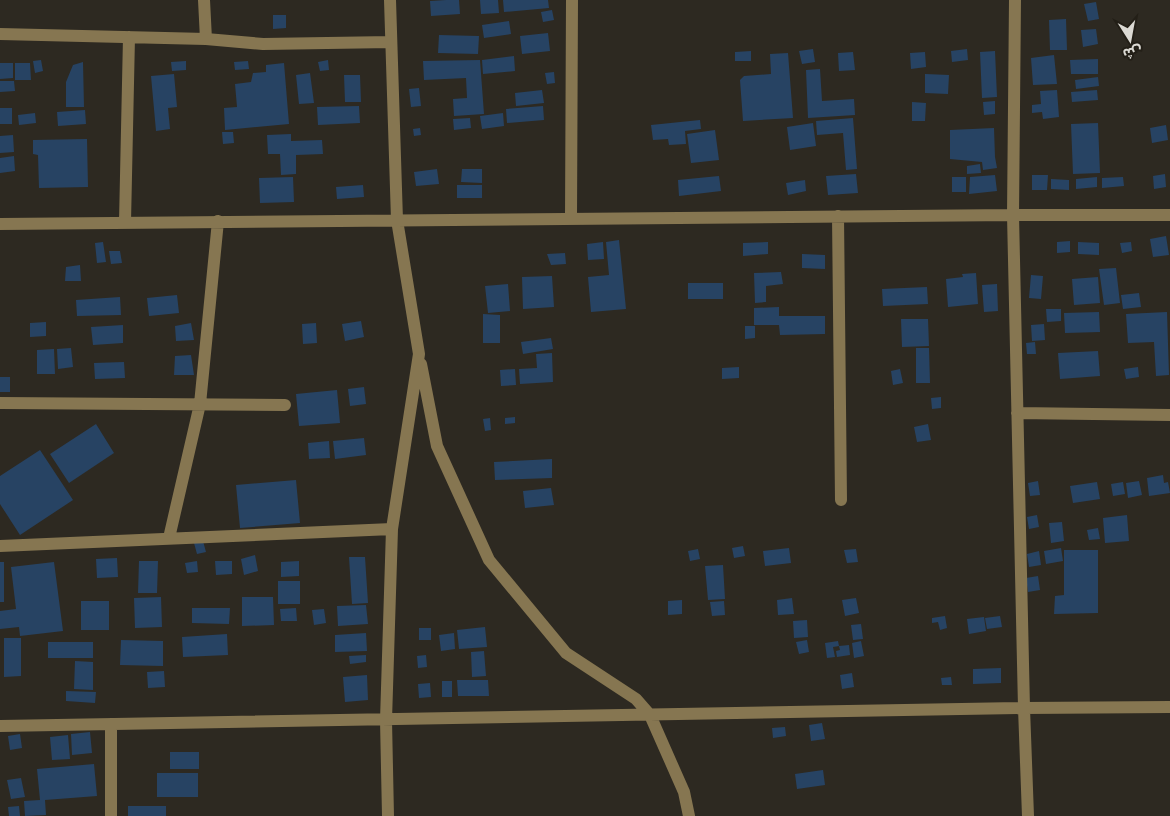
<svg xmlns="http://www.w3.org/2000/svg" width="1170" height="816" font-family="Jost,'Noto Sans Arabic',sans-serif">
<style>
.building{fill:#274363}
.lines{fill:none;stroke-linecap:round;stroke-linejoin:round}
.minor{stroke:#867651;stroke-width:12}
</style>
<rect width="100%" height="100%" fill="#2d2921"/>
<path class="building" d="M446 0H459L460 14 431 16 430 1Z
M480 0H498L499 13 481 14Z
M503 0H548L549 8 504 12Z
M1096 2 1099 19 1088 21 1084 4Z
M552 10 554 20 543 22 541 12Z
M273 15H286V28L273 29Z
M1066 19 1067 50H1050L1049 20Z
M509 21 511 34 484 38 482 25Z
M1096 29 1098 44 1083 47 1081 30Z
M548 33 550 51 522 54 520 36Z
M439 35 479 36 478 54 438 53Z
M813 49 815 62 802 64 799 51Z
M967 49 968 60 952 62 951 51Z
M751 51V61H735V52Z
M995 51 997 97 982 98 980 52Z
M853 52 855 70 839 71 838 53Z
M925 52 926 67 911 69 910 53Z
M788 53 793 118 743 121 740 80 744 76 771 74 770 54Z
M1054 55 1057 84 1033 85 1031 58Z
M514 56 515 71 483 74 482 60Z
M1098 59V74H1071L1070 60Z
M41 60 43 71 35 73 33 61Z
M328 60 329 70 320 71 318 62Z
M480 60 484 114 454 116 453 99 467 98 466 78 424 80 423 61Z
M186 61V70L172 71 171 62Z
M248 61 249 69 235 70 234 62Z
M83 62 84 107H66V82L73 65Z
M0 63H13V78L0 79Z
M15 63H30L31 80H15Z
M284 63 289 124 225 130 224 108 237 107 235 84 251 82 253 73 266 72V65Z
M820 69 822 101 854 99 855 115 808 118 806 70Z
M554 72 555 83 547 84 545 73Z
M310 73 314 103 299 104 296 75Z
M174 74 177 107 168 108 170 129 156 131 151 76Z
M925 74 949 75 948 94 925 93Z
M344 75H360L361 102H345Z
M1098 77 1099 86 1076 89 1075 80Z
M0 81H14L15 91 0 92Z
M419 88 421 106 411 107 409 89Z
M542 90 544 103 516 106 515 93Z
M1057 90 1059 117 1043 119 1042 112 1032 113V105L1041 104 1040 91Z
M1097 90 1098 100 1072 102 1071 92Z
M995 101V114L984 115 983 102Z
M912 102 926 103 925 121H912Z
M359 106 360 123 318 125 317 107Z
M543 106 544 120 507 123 506 109Z
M0 108H12V124H0Z
M85 110 86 124 58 126 57 112Z
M35 113 36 123 19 125 18 115Z
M503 113 504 126 482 129 480 116Z
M470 118 471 128 454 130 453 119Z
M853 118 857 169 846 170 843 133 817 135 816 121Z
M700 120 701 129 685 131 686 144 669 145 668 139 653 140 651 125Z
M813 123 816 146 790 150 787 127Z
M1098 123 1100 173 1073 174 1071 124Z
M1166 125 1168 140 1152 143 1150 128Z
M420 128 421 135 414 136 413 129Z
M994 128 995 157 997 168 983 170 982 162 950 159V130Z
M715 130 719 160 691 163 687 134Z
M222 132H233L234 143 223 144Z
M291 134V141L322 140 323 154 296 155V174L281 175 280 154H268L267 135Z
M13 135 14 152 0 153V136Z
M87 139 88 187 39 188 38 155 33 154V140Z
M14 156 15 171 0 173V158Z
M980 164 981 173 967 174V166Z
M437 169 439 184 416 186 414 172Z
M462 169H482V183L461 182Z
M856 174 858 193 828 195 826 176Z
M1165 174 1166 187 1154 189 1153 176Z
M995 175 997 191 969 194 970 177Z
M1032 175H1048L1047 190H1032Z
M719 176 721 191 679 196 678 180Z
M293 177 294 202 260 203 259 178Z
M952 177H966V192H952Z
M1097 177V187L1076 189V179Z
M1123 177 1124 186 1102 188V178Z
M1051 179 1069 180V190L1051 189Z
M805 180 806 191 788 195 786 183Z
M363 185 364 197 337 199 336 187Z
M457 185H482V198H457Z
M1166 236 1169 255 1153 257 1150 239Z
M619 240 626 309 591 312 588 277 609 275 606 242Z
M1070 241V252L1057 253V242Z
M103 242 106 262 97 263 95 243Z
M603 242 604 259 588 260 587 244Z
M768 242V254L743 256V243Z
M1078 242 1099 243V255L1078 254Z
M1131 242 1132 251 1122 253 1120 243Z
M109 251H120L122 263 111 264Z
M565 253 566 264 551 265 547 254Z
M802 254 825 255V269L802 268Z
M80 265 81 281H65L66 267Z
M1116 268 1120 303 1104 305 1099 269Z
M781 272 783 284 766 286V302L755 303 754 273Z
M976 273 978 304 948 307 946 279 963 277 962 274Z
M1031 275 1043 276 1041 299 1029 298Z
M552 276 554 307 523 309 522 277Z
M1098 277 1100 303 1074 305 1072 279Z
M688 283H723V299H688Z
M508 284 510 311 488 313 485 286Z
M997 284 998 311 984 312 982 285Z
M927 287 928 304 883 306 882 289Z
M1139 293 1141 307 1123 309 1121 295Z
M177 295 179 313 149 316 147 298Z
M120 297 121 315 77 316 76 300Z
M779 307V316H825V334L780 335 779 325H754V308Z
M1046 309H1061V321L1047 322Z
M1099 312 1100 332 1065 333 1064 313Z
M1167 312 1169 375 1156 376 1154 342 1128 343 1126 314Z
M483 314 500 315V343H483Z
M901 319H928L929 346 902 347Z
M361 321 364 337 345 341 342 324Z
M46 322V336L30 337V323Z
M191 323 194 340 176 341 175 326Z
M316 323 317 343 303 344 302 324Z
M1044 324 1045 340 1032 341 1031 325Z
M123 325V343L93 345 91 327Z
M745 326H755V338L745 339Z
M551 338 553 349 523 354 521 342Z
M1035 342 1036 354H1027L1026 343Z
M71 348 73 367 58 369 57 349Z
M916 348H929L930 383H916Z
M54 349 55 374H37V350Z
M1098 351 1100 376 1060 379 1058 353Z
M552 353 553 382 520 384 519 369 537 368 536 354Z
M191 355 194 375H174L175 356Z
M124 362 125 378 95 379 94 363Z
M739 367V378L722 379V368Z
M1138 367 1139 377 1126 379 1124 369Z
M515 369 516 385 501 386 500 370Z
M900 369 903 383 893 385 891 371Z
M0 377H10V392H0Z
M364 387 366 404 350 406 348 389Z
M337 390 340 423 299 426 296 394Z
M941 397V408L932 409 931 398Z
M515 417V423L505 424V418Z
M490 418 491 430 485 431 483 419Z
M96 424 114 453 69 483 50 454Z
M928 424 931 440 917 442 914 427Z
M364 438 366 455 335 459 333 441Z
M329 441 330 458 309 459 308 443Z
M40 450 73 500 20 535 0 504V476Z
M552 459V478L495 480 494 462Z
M1163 475 1164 483 1168 482 1170 493 1149 496 1147 478Z
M296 480 300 523 240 528 236 485Z
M1038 481 1040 495 1030 496 1028 483Z
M1139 481 1142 495 1128 498 1126 483Z
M1097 482 1100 499 1073 503 1070 486Z
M1123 482 1125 494 1113 496 1111 484Z
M551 488 554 505 525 508 523 491Z
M1037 515 1039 527 1029 529 1027 517Z
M1127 515 1129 541 1105 543 1103 518Z
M1062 522 1064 541 1051 543 1049 523Z
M1098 528 1100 539 1089 540 1087 530Z
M203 541 206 552 197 554 194 543Z
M743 546 745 556 734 558 732 548Z
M789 548 791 563 765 566 763 551Z
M1061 548 1063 561 1046 564 1044 551Z
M698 549 700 559 690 561 688 551Z
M856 549 858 562 847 563 844 550Z
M1064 550H1098V613L1054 614 1055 596 1064 595Z
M1039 551 1041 565 1029 567 1027 554Z
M255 555 258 571 244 575 241 559Z
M349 557H365L368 603 352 604Z
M117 558 118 577 97 578 96 559Z
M139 561H158L157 593H138Z
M197 561 198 572 187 573 185 563Z
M215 561H232V574L216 575Z
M299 561V576L281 577V562Z
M0 562H4V602H0Z
M54 562 63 631 20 636 19 627 0 629V611L16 609 11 567Z
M723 565 725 599 708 600 705 566Z
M1038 576 1040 590 1028 592 1026 578Z
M278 581H300V604H278Z
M161 597 162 627 135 628 134 598Z
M242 597H273L274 625 242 626Z
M792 598 794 614 778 615 777 600Z
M856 598 859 613 845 616 842 600Z
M682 600V614L668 615V601Z
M81 601H109V630H81Z
M724 601 725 615 712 616 710 602Z
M366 605 368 624 338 626 337 606Z
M192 608H230L229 624 192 623Z
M296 608 297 621H281L280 609Z
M324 609 326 623 314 625 312 610Z
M945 616 947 628 940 630 938 622 932 623V618Z
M1000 616 1002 627 987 629 985 618Z
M984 617 986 631 969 634 967 619Z
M807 620 808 637 794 638 793 621Z
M861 624 863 639 853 640 851 625Z
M485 627 487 647 459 649 457 630Z
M419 628H431V640H419Z
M366 633 367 651 335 652V635Z
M454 633 455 649 441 651 439 635Z
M227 634 228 655 183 657 182 637Z
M4 638H21V676L4 677Z
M121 640 163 641V666L120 665Z
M807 640 809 652 799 654 796 642Z
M838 641 839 646 833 647 835 657 827 658 825 643Z
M861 641 864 656 854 658 852 643Z
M48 642H93V658H48Z
M849 645 850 655 837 657 836 651 840 650 839 646Z
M484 651 486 676 472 677 471 652Z
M366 655V662L350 664 349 656Z
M426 655 427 667 418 668 417 656Z
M75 661 93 662V690L74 689Z
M1001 668V683L973 684V669Z
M164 671 165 687 148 688 147 672Z
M852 673 854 687 842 689 840 675Z
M367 675 368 700 345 702 343 677Z
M951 677 952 685H942L941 678Z
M457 680H488L489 696H458Z
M442 681H452V697H442Z
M430 683 431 697 419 698 418 684Z
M66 691 96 692 95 703 66 701Z
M822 723 825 739 811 741 809 725Z
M785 727 786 736 773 738 772 728Z
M90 732 92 753 72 755 71 734Z
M20 734 22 748 10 750 8 736Z
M68 735 70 759 52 760 50 737Z
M170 752H199V769H170Z
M94 764 97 796 45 800 46 815 25 816 24 801 40 800 37 769Z
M823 770 825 785 797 789 795 774Z
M157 773H198V797H157Z
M21 778 25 797 11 799 7 780Z
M19 806 20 816H9L8 807Z
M128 806H166V816H128Z"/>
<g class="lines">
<path class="minor" d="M204 0 206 39 263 44 391 42
M1015 0 1013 215 1024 708 1028 816
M0 34 206 39
M838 216 841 500
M571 218 572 0
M125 222 129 37
M0 224 1013 215H1170
M421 364 437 446 489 560 566 653 636 699 650 715 684 792 689 816
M0 403 285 405
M1017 413 1170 415
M169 538 200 404 218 221
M0 546 392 529
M0 726 1024 708 1170 707
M111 816V724
M388 816 386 720 392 529 419 354 397 220 390 0"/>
</g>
<g transform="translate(1130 40) rotate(169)" stroke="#231f17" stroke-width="4" paint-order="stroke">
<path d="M0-4L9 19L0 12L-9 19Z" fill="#dbd9d3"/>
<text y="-8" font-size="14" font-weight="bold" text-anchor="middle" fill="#dbd9d3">ش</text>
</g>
</svg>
